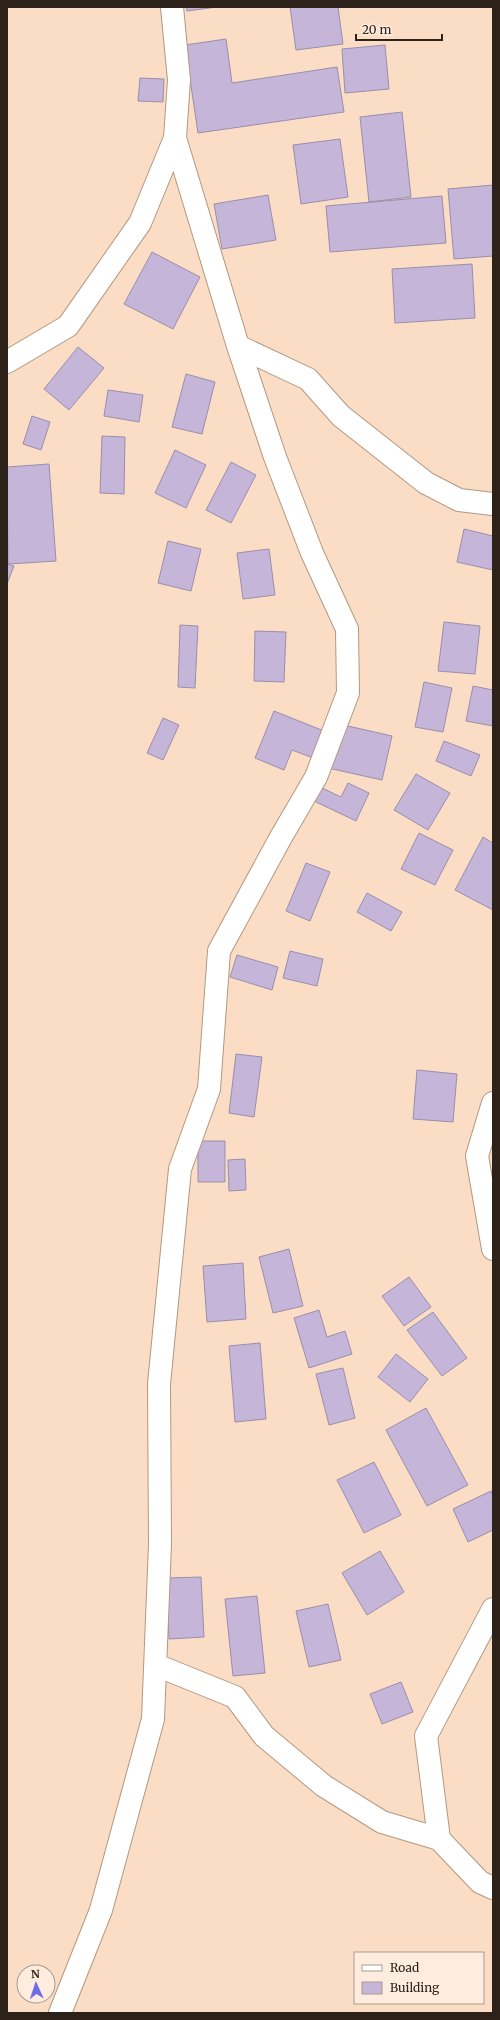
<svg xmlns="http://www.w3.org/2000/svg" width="500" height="2020" font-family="Merriweather,serif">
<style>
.building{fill:#c4b5d9;stroke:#9b8eac}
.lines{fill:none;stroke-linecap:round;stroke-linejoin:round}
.minor-casing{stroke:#b39881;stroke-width:24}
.minor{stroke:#fff;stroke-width:22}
</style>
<rect width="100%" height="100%" fill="#faddc4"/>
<path class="building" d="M186 7H217L187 11Z
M290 7H338L343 44 296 50Z
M226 39 232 83 337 67 344 112 198 133 185 45Z
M385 45 389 89 345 93 342 49Z
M140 78 164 79 163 102 138 101Z
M402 112 411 197 369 202 360 117Z
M340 139 348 197 301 204 293 145Z
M493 185V256L454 259 448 189Z
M268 195 276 240 222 249 214 204Z
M442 196 446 243 330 252 326 206Z
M152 252 200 277 173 329 124 304Z
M472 264 475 318 395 323 392 269Z
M78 347 104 368 69 410 44 389Z
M186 374 215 382 202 434 172 427Z
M108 390 143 395 139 422 104 416Z
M32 416 50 422 41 450 23 444Z
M102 436 125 437 124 494 100 493Z
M175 450 206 465 186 508 155 493Z
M231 462 256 475 231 523 206 510Z
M49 464 56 561 8 564 7 467Z
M464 529 493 536V570L457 562Z
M168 541 201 549 191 591 158 583Z
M269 549 275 595 243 599 237 553Z
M7 564 14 566 7 584Z
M444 622 480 626 475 674 438 671Z
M180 625 198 626 195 688 178 687Z
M255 631 286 632 284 682 254 681Z
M424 682 452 688 443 732 415 727Z
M473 686 493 690V726L466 721Z
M274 711 324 731 313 758 292 750 284 770 255 758Z
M163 718 179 725 163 760 147 753Z
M339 724 392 736 382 780 328 768Z
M444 741 480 755 471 776 436 761Z
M416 774 450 793 428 830 394 810Z
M348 783 369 793 356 821 314 801 320 787 341 797Z
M419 833 453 850 435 885 401 869Z
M483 837 493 843V910L455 890Z
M306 863 330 872 310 921 286 911Z
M367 893 402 912 391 931 357 912Z
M290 951 323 959 317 986 283 978Z
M237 955 278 967 272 990 230 977Z
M236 1054 262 1057 254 1117 229 1113Z
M417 1070 457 1074 453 1122 413 1119Z
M198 1141H225V1182H198Z
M245 1159 246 1190 229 1191 228 1160Z
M289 1249 303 1306 273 1313 259 1257Z
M243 1263 246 1319 207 1322 203 1266Z
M409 1277 431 1307 404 1326 382 1296Z
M319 1310 327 1337 345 1331 352 1354 309 1368 294 1318Z
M433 1312 467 1358 442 1376 407 1330Z
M260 1343 266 1419 235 1422 229 1346Z
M396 1354 428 1379 410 1402 378 1377Z
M343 1368 355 1418 329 1425 316 1374Z
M426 1408 468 1485 427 1506 386 1430Z
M374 1462 401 1515 364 1533 337 1480Z
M491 1491 493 1496V1530L468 1542 453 1509Z
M380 1551 404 1592 367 1615 342 1573Z
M201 1577 204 1637 169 1639 166 1578Z
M257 1596 265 1673 233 1676 225 1599Z
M328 1604 341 1660 309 1667 296 1611Z
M401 1682 413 1712 382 1724 370 1694Z"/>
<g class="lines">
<g class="minor-casing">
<path id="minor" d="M238 346 308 379 341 416 426 483 459 500 493 504
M7 362 68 326 140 223 175 138
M493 1103 477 1156 493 1249
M493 1609 426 1736 439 1839 480 1882 493 1888
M156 1665 235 1697 264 1736 324 1786 382 1822 439 1839
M60 2013 101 1910 153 1719 160 1544 159 1384 180 1169 209 1089 219 951 281 837 316 777 348 693 347 629 312 553 275 457 238 346 175 138 179 80 172 7"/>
</g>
<use href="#minor" class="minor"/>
</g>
<rect width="500" height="2020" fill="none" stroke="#2c2219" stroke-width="16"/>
<rect x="354" y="1952" width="130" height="52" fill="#feecde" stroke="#aa9b8f"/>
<rect x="362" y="1965" width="20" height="6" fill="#ffffff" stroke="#aa9b8f"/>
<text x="390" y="1972" font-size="12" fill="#2c2219">Road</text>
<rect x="362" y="1982" width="20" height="12" fill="#c4b5d9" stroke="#aa9b8f"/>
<text x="390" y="1992" font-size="12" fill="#2c2219">Building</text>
<g transform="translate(36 1984) rotate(357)"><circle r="19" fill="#feecde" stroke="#aa9b8f"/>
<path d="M0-3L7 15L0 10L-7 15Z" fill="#6d6be5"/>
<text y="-6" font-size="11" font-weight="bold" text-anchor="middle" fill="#2c2219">N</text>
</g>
<path d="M356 34v6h86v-6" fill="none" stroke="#2c2219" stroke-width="2"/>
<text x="362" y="34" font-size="12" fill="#2c2219" stroke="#feecde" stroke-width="3" paint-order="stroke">20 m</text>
</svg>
